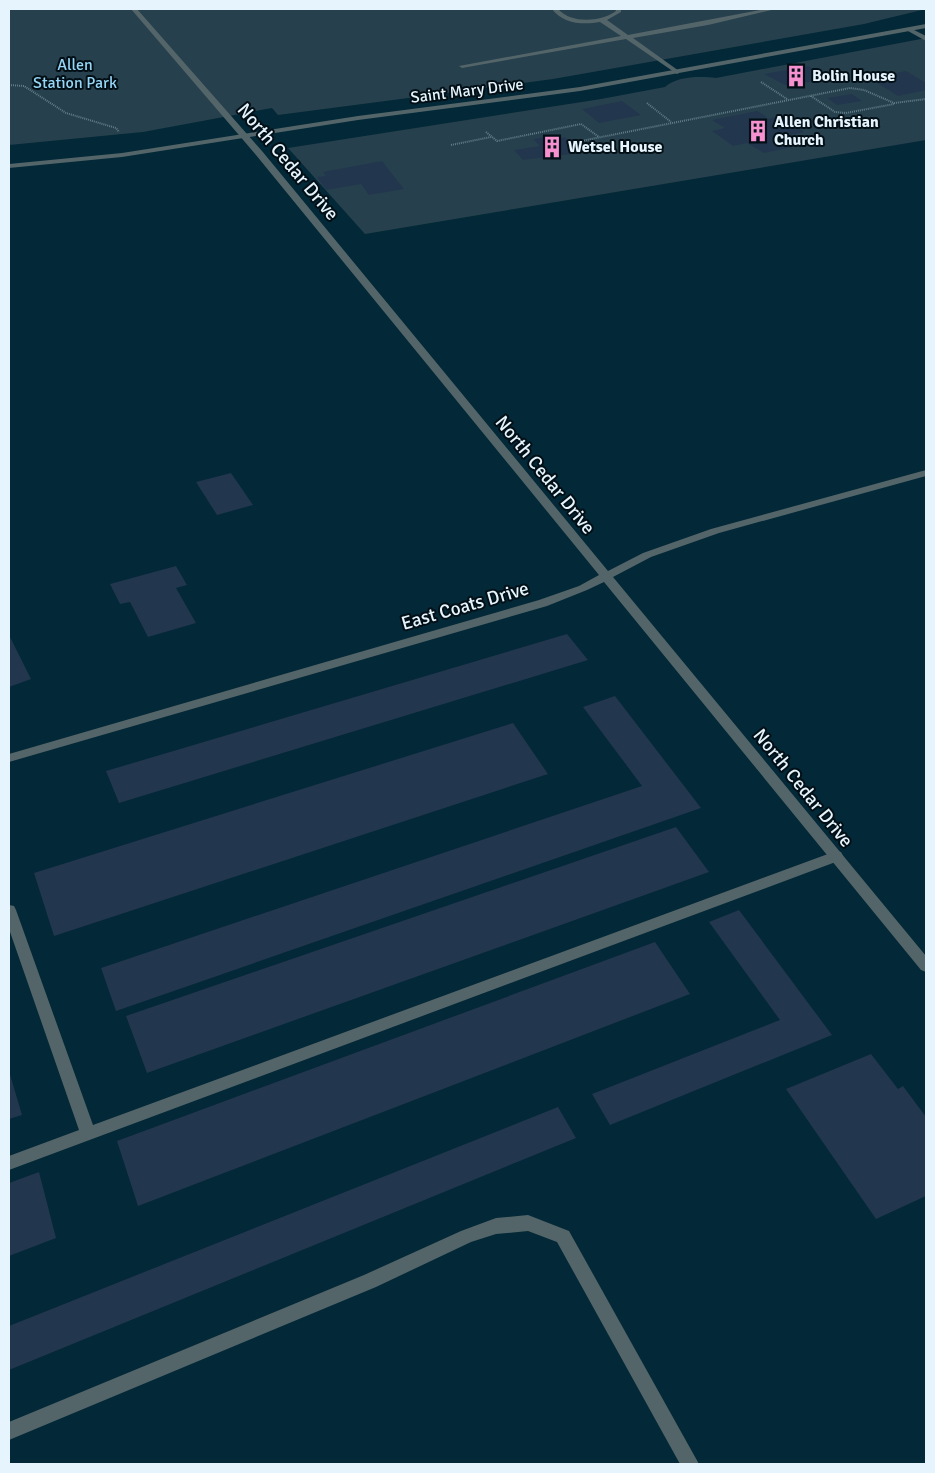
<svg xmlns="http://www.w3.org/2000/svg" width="935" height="1473" font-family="Signika,sans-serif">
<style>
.green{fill:#27404d}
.building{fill:#22364e}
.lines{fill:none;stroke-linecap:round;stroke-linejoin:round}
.path{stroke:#627e8a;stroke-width:2;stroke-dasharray:1 1;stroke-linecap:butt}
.service{fill:#536568;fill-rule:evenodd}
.minor{fill:#536568;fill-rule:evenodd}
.tertiary{fill:#536568;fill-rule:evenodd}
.labels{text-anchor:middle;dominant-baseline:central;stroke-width:4;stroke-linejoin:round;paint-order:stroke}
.far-park-label{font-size:16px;fill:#96d7f7;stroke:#030f16}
.far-poi-label{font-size:16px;font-weight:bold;fill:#e6f5fd;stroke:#030f16;text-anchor:start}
.far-street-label{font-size:16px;fill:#e6f5fd;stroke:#030f16}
.street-label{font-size:19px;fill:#e6f5fd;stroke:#030f16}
</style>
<rect width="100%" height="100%" fill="#032837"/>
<path class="green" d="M9 9H926L864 24 553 79 278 115 272 108 143 132 9 145Z
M926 38V140L365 234 288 148 601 99 665 87C677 76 700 76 716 78Z"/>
<path class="building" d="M808 66 828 78 787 86 764 74Z
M906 71 926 83V90L898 96 874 81 881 79 877 77Z
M852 94 862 101 837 105 827 98Z
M622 101 641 115 599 123 582 109Z
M757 111 767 117H765L767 119 781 116 804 132 790 135 802 145 764 153 747 143 733 146 712 131 725 128 712 120Z
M554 136 557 139 565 137 576 149 568 150 571 154 523 160 514 150 540 146 533 139Z
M382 161 404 189 369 195 361 184 326 190 317 177 326 176 323 172Z
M231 473 253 505 217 515 196 482Z
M176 566 187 585 176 588 196 623 148 637 130 602 120 604 110 584Z
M567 634 588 660 119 803 106 771Z
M9 635 31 679 9 687Z
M615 696 701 808 116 1011 101 968 642 786 583 707Z
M513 723 548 774 54 936 34 873Z
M676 827 709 872 147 1073 126 1016Z
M739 910 832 1035 610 1125 592 1094 780 1020 709 922Z
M655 942 690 994 138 1206 117 1141Z
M871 1054 898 1089 903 1086 926 1117V1196L876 1219 786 1089Z
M9 1071 22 1115 9 1119Z
M558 1107 576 1138 9 1370V1326Z
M39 1172 56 1238 9 1256V1183Z"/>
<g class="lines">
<path class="path" d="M761 82 787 99
M9 85 24 86 66 113 116 128 119 132
M811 96 835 112 846 113 894 104
M647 103 671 122
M486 132 497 141 581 124 599 137
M576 142 850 88 864 90 894 103 926 99
M451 145 491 137"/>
<path class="service" d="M552 9H558C571 24 601 22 616 11L615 9H621V12L607 20 628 35 765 9H776L708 25 633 38 679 71V73L677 74 626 39 462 68 459 66 621 36 600 22C583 25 563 24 552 9Z
M910 28 926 36V41L908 31 907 30Z
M836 851 841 852 843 856 841 860 9 1170V1156L79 1130 9 929V905L14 906 16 910 93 1125Z
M528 1215 569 1231 699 1464H680L557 1242 528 1231 496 1234 471 1242 376 1287 9 1440V1422L364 1275 461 1231 496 1218Z"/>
<path class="minor" d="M131 9H137L262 151 608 571 643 553 711 529 926 470V476L719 533 651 557 613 577 926 956V972L921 970 604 582 587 590 547 606 9 762V754L539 600 579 586 599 575 256 155Z"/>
<path class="tertiary" d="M926 24V28L580 91 358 120 122 157 9 168V164L122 153 358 116 580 87Z"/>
</g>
<defs>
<g id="building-bare" transform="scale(1.725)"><path d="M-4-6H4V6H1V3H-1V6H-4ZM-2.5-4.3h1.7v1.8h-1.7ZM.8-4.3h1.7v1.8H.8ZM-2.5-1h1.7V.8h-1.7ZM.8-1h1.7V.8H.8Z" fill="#f690cf" stroke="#030f16" stroke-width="2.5" paint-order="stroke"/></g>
</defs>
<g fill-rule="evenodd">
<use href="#building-bare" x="796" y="76"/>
<use href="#building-bare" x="758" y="131"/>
<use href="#building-bare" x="552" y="147"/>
</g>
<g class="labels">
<g class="far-park-label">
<text x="75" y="65">Allen<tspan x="75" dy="18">Station Park</tspan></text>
</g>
<g class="far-poi-label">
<text x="812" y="76">Bolin House</text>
<text x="774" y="122">Allen Christian<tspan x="774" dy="18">Church</tspan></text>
<text x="568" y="147">Wetsel House</text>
</g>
<g class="far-street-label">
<text transform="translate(467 91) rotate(-7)">Saint Mary Drive</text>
</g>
<g class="street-label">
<text transform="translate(288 162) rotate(50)">North Cedar Drive</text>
<text transform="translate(545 475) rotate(51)">North Cedar Drive</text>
<text transform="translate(465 606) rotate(-16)">East Coats Drive</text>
<text transform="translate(803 788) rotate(51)">North Cedar Drive</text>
</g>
</g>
<rect width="935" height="1473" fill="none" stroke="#e6f5fd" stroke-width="20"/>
</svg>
